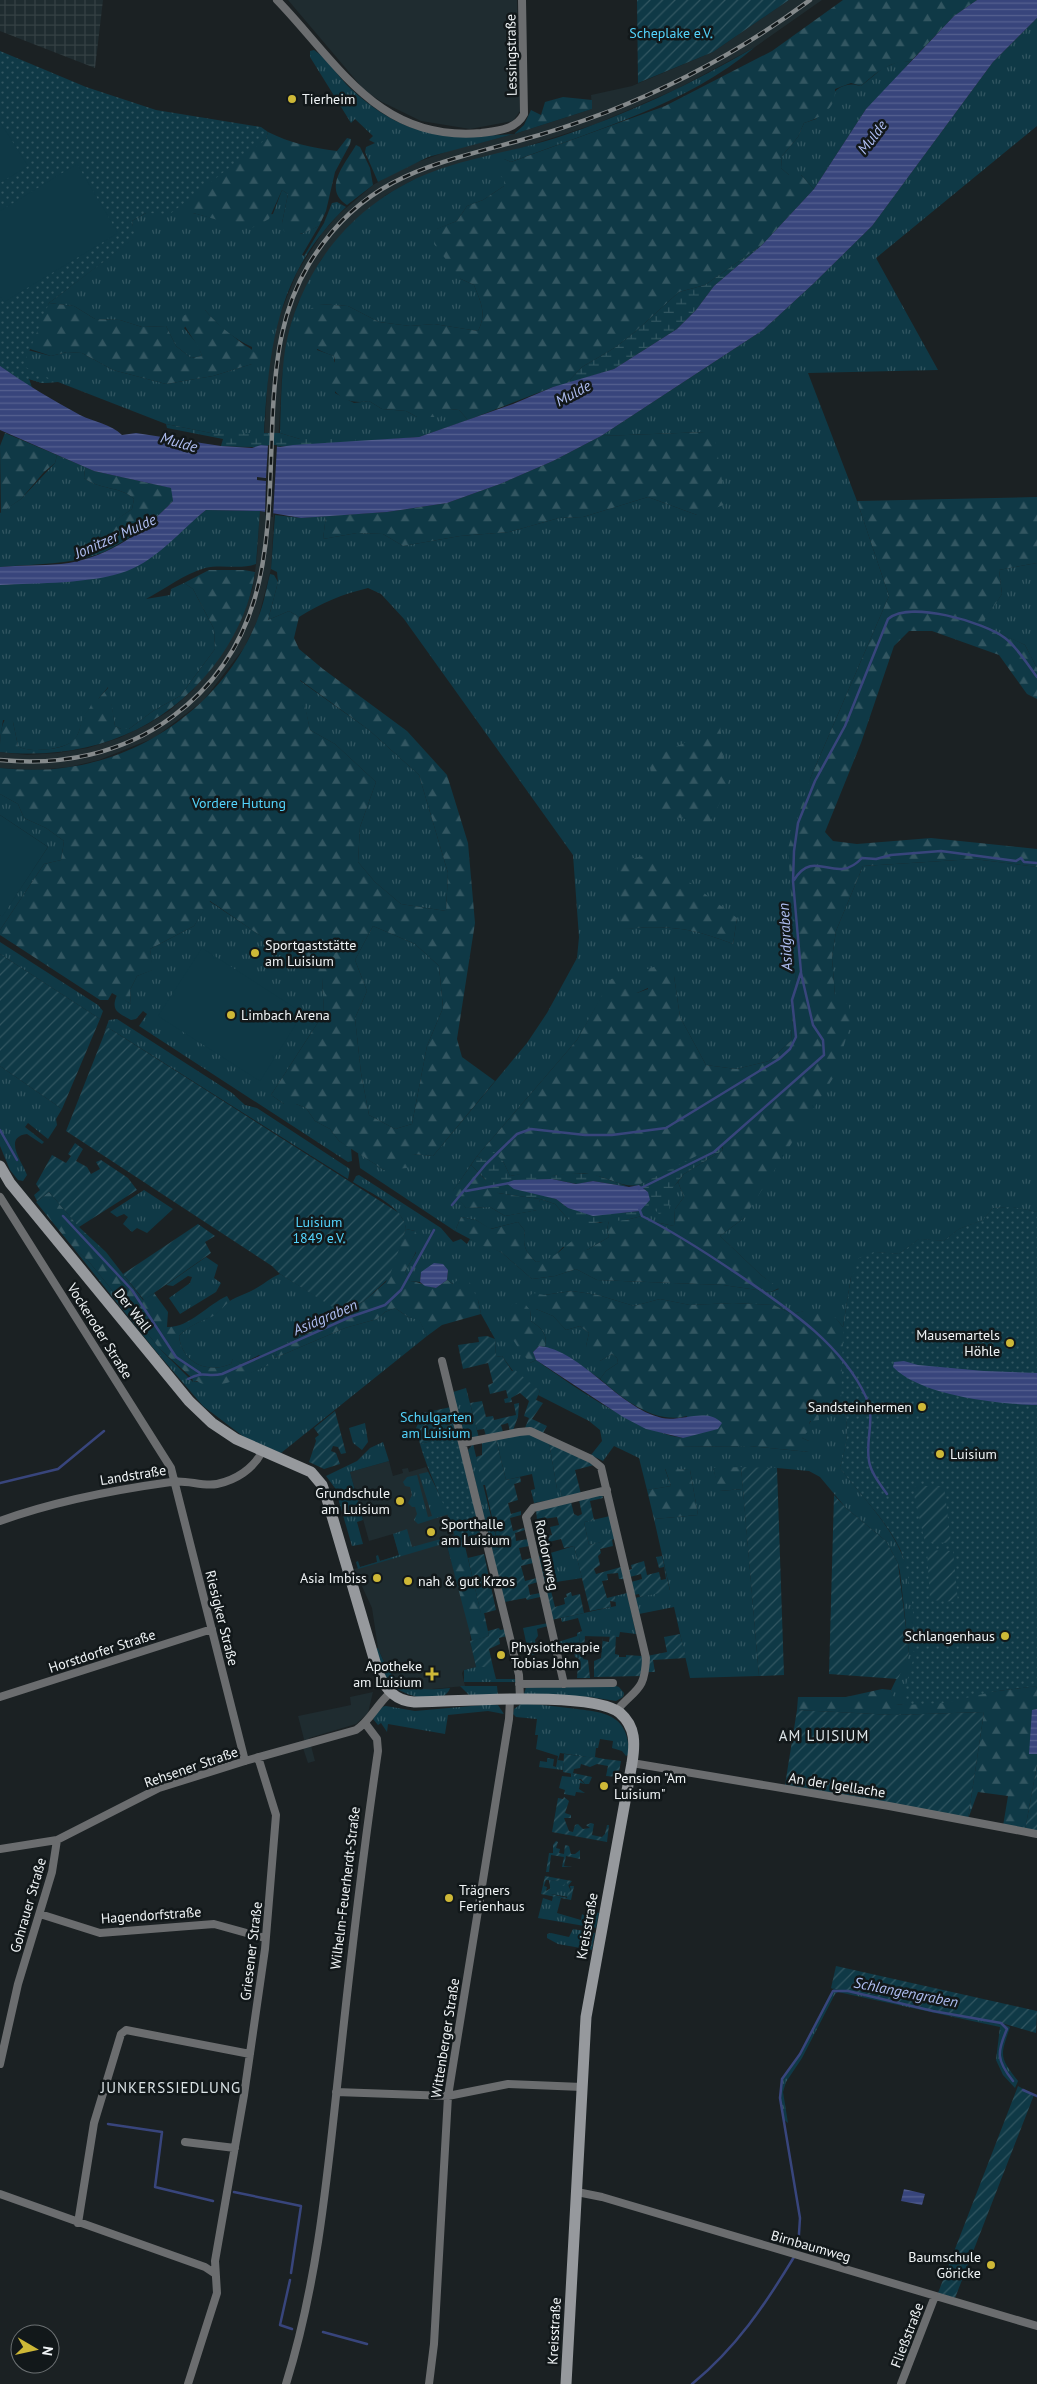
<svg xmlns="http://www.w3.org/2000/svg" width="1037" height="2384" font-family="'PT Sans',sans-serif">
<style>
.built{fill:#1f2c30}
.industrial{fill:url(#industrial-grid)}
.grass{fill:url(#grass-tufts);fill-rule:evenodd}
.forest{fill:url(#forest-firs);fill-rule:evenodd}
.wetland{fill:url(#wetland-marsh)}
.park{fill:url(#park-dots)}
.garden{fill:url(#garden-furrows)}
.pitch{fill:#0f3946}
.water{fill:url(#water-rules)}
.pier{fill:#1b2123}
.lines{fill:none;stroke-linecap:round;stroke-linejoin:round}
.stream{stroke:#38457c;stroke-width:2.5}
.minor{stroke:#6b6d6f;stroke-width:8}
.secondary{stroke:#96999d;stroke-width:11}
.rail-casing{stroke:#84898b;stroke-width:4.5}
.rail{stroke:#12181a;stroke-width:2.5;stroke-dasharray:8;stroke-linecap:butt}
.poi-dot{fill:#ceb837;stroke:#12181a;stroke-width:2}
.labels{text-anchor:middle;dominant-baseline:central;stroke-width:5;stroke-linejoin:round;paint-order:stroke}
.park-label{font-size:14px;fill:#53d4fc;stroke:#12181a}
.street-label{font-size:14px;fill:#f0f4f6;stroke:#12181a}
.poi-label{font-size:14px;fill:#f0f4f6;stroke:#12181a;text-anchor:start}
.water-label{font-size:15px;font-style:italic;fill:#afbef2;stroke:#12181a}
.neighbourhood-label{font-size:15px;letter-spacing:1px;fill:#dce4e7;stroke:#12181a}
</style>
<defs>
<pattern id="industrial-grid" width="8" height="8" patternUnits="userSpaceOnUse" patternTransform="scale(1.25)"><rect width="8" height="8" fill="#1f2c30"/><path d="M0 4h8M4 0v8" fill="none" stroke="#354144"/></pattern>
<pattern id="grass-tufts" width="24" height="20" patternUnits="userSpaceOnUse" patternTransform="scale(1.25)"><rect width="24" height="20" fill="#0f3946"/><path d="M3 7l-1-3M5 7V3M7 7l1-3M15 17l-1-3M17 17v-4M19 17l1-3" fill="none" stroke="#325661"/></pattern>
<pattern id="forest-firs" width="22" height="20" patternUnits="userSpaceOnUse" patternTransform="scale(1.25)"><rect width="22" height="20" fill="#0f3946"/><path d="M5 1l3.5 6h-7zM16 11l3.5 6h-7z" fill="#325661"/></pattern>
<pattern id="wetland-marsh" width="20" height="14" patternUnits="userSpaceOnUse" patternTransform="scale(1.25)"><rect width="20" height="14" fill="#0f3946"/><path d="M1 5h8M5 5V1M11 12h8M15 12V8" fill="none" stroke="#325661"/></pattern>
<pattern id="park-dots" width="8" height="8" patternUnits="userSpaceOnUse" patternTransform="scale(1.25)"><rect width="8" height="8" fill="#0f3946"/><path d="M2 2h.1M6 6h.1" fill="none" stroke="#325661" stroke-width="1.8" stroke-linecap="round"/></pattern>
<pattern id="garden-furrows" width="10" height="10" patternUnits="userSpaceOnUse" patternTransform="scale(1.25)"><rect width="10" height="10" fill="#0f3946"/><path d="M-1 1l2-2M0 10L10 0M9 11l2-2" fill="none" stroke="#325661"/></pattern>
<pattern id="water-rules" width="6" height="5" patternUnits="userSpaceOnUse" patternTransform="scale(1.25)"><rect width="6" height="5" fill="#38457c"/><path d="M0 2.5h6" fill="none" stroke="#55608f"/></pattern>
</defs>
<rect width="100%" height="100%" fill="#1b2123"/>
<path class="built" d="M288 0H517L520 111 513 121 470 129 421 121 382 102 365 91Z
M789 0H822L755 47 677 89 596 124 518 149 455 165 411 181 386 195 350 225 321 260 298 303 291 325 282 376 271 569 258 619 244 648 203 701 154 738 99 760 69 767 37 770 0 768V752L27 755 57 753 88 748 119 738 148 724 169 711 193 690 244 612 253 587 257 556 268 373 272 345 278 319 297 272 322 233 339 214 373 185 404 167 451 150 514 134 592 109 591 95 632 86 713 52Z
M389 1461 393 1476 403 1473 402 1469 408 1468 409 1472 426 1467 449 1514 456 1540 446 1543 470 1627V1641L476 1667 464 1670 462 1673 465 1686 421 1690 405 1686 388 1671 378 1648 372 1608 354 1569 399 1555 393 1534 369 1541 350 1472Z
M373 1692 368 1713 356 1724 309 1738 315 1761 308 1763 302 1745 305 1743 298 1716 351 1705 350 1697Z"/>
<path class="industrial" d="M0 0H103L95 68 0 31Z"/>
<path class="grass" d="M1037 18V126L876 258 938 370 808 373 857 501 889 596 810 779 791 1041 769 1061 736 1069 706 1065 680 1017 674 976 637 993 612 979 577 1040 477 1156 453 1191 466 1208 490 1207 505 1216 537 1210 540 1199 555 1204 568 1219 600 1223 609 1220 607 1230 609 1237 587 1250 563 1247 551 1260 536 1262C526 1252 522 1246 525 1231L518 1222 490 1229 476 1220 461 1217 455 1231 360 1168 358 1153 384 1170 413 1154 433 1156 527 1043 547 1013 577 958 579 937 573 855 404 619 381 594 368 588C343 594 321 603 299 617L289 611 268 620 278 582 277 572 271 569 275 515 301 518 326 516 323 539 357 533 383 534 403 546 460 536 509 532 559 518 583 517 648 497 697 515 705 432 601 436 763 330 813 284 872 226 993 62ZM737 918 733 944C690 927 667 925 621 929Z
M755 47C689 104 592 131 511 162L504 159V186L483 200 467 206 457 221 437 229 461 279 474 285C481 303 487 313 478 331L434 324 410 326 379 322 348 306 319 304 317 350 334 356 335 393 354 403 369 401 382 409 406 411 417 417 450 409 459 410 468 420 419 437 355 442V439H300L280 433C281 406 281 378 285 350 299 269 355 201 432 172 472 157 515 151 556 138 626 115 692 84 755 47Z
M314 50C328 59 338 77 351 89 404 138 445 139 514 134L428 157 378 182 365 152 366 147 375 143 369 140 373 136 355 119 351 123 310 57V51Z
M900 61 910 62 891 85 866 109 814 189 801 175H789L781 168 782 156 798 137 804 123 816 119C827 102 836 78 861 86L883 68Z
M282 190 288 194 282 223 301 234 319 226 302 255 304 256 324 223 332 203 337 202 346 207C278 272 269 344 264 433H211L166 424 58 382 42 383 29 379 32 388 0 366V343L51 356 67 352 82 353 113 370 166 384 213 376 252 364V347C234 339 217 325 205 310L184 328 198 345 202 356 191 358 176 346 166 326 142 327 120 320 95 319 74 306 49 303 134 238 132 221 146 213H193L216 219 273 214Z
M57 455 85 467 84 478C99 490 121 486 134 499L132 509 102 530 100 536 104 552C70 565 36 564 0 567V513L21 499 55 463Z
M206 510 260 511 256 564C240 570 222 564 205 568 184 574 165 589 146 599L170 595 171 589 184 583 193 589 214 629 215 649 180 696 153 711 129 729H121L115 726 108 687C101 697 90 706 84 717 79 726 81 736 70 743 59 750 27 753 18 746L13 722 3 720 0 740V585L90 579 191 522Z
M1037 563V668L1025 645 981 624 1002 594 999 570Z
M299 680 369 730 419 775 448 873 446 911 401 904 375 882 358 862 360 827 376 782 335 744 310 730Z
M0 794 18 804 24 818 46 828 64 841 61 860 44 864 0 930V915L2 916 48 847 0 815Z
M974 859 1037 867V1212L1012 1207 993 1208 983 1220 959 1229 944 1241 919 1239 899 1254 874 1252 851 1277 843 1327C829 1308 814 1308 792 1314L774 1305 733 1303 690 1305 660 1299 634 1306 598 1295 572 1291 544 1295 536 1309 553 1316 566 1330 580 1326 589 1333 586 1346 600 1361 612 1354 617 1358 618 1363 606 1371 600 1379 569 1357 545 1347C548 1333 541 1328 531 1321L530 1310V1363L536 1360C579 1390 622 1421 672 1436V1447L749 1446 809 1452V1441L802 1438 818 1407 832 1402 841 1401C851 1424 847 1445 840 1468 864 1499 892 1526 906 1564L1037 1686 989 1692 919 1651 904 1705 895 1704 891 1690 909 1653 900 1572 898 1563 886 1541 846 1508 820 1477 809 1471 777 1468H713L720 1491 743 1489 759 1676 690 1678 674 1607 639 1614 635 1598 670 1590 654 1519 698 1515 690 1470 665 1469 671 1486 647 1490 639 1458 614 1446 603 1461 591 1455 602 1441 600 1430 589 1421 538 1395 540 1391 513 1371 502 1356 496 1357 495 1339 481 1314 478 1300 447 1280 448 1270 421 1272 420 1282 410 1281 405 1271 416 1253 415 1231 406 1229C404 1207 370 1193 353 1182L356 1176 359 1175 441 1228 453 1242 461 1239 467 1244 470 1239 501 1252 532 1279 555 1276 576 1269 597 1280 723 1285 771 1292 779 1289 761 1275 720 1236 744 1218 835 996 832 958 836 931 863 866Z
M209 901 322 977 324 1013 271 1095 284 1104H296L306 1108 315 1121 330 1129 339 1141 351 1148 352 1161 348 1162 139 1026 147 1014 143 1011 136 1019 131 1020C119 1013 110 1011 117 995L131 1004 130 990 137 976 152 970 150 949 194 926Z
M373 926 415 944 439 966 443 1008 427 1046 412 1124 395 1129 369 1115 361 1073 355 1018 367 991 355 960Z
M0 942 98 1005 103 1011 100 1019 0 954Z
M117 1019 232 1093 245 1105 257 1108 350 1169 348 1179 107 1027 104 1033 109 1020Z
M0 1066 62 1109 56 1119 57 1125 48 1139 28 1123 25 1127 44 1142 42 1144 27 1134C2 1137 23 1163 27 1175L23 1181 18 1180 10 1170 0 1146Z
M678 1182 684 1197 675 1209 674 1226 655 1222 642 1216Z
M144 1190 173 1209 147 1233 137 1228 132 1232 123 1224 128 1217 124 1214 117 1217 110 1212Z
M71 1245 90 1263 160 1349 193 1382 234 1380 268 1365 259 1355 242 1364 233 1359 231 1364C207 1374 182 1363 179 1336 189 1326 199 1322 212 1316 218 1314 221 1308 226 1304 234 1297 244 1295 253 1290 263 1285 270 1278 280 1274L337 1309 297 1339 272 1351 275 1358 345 1328 377 1319 385 1312 395 1308 408 1317 419 1319 427 1336 281 1453 244 1437 203 1406 154 1349Z
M206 1257 218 1265 214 1278 221 1283 216 1292 180 1314 169 1298 190 1283 192 1277 188 1276 173 1286 166 1285Z
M466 1388 479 1438 467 1439 464 1436 453 1392Z
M365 1423 368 1442 362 1450 353 1443 349 1428Z
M527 1433 549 1442 557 1489 560 1488 562 1498 534 1503 531 1490 535 1489 532 1474 506 1480 496 1439Z
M383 1442 389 1461 350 1472 363 1520 357 1522 363 1544 352 1546 335 1488 326 1476 357 1461 370 1448Z
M473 1444 499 1549 492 1551 468 1450Z
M428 1472 449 1514 418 1524 414 1520 417 1514 415 1507H412L408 1503 412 1495 410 1487 405 1486 403 1482 407 1477 417 1475 428 1517 432 1516 419 1474Z
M610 1516 615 1539 589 1545 584 1522Z
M407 1529 412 1547 455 1535 456 1540 358 1569 356 1562 358 1561 360 1567 377 1562 376 1556 378 1555 380 1561 399 1555 393 1534Z
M574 1546 582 1578 543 1584 537 1557Z
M627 1593 636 1634 620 1632 619 1637 580 1636 578 1658 575 1657 574 1651 560 1654 558 1642 577 1636V1633L582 1631 578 1618 562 1622 561 1618 616 1606 615 1596Z
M548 1623V1626L537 1629 538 1636 535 1640 537 1650 553 1649 529 1656 523 1628Z
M378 1648C393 1688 409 1692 450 1688 444 1708 400 1696 389 1682 382 1672 380 1660 376 1649Z
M476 1667H493L496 1679H516V1682H464V1670Z
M613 1685 619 1687 624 1693 623 1697 616 1701 590 1697 524 1694 526 1687Z
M460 1686H497L498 1696 469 1695Z
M521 1704C537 1704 552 1706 568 1708 602 1712 629 1712 629 1754L626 1756 622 1751 612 1748 613 1741 600 1739 598 1748H596L595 1757 607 1760 560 1753 558 1760 564 1761 563 1770 539 1767 540 1761 547 1762V1758L554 1759 553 1766 556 1767 558 1756 536 1749 538 1735H535L537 1719 516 1717 513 1714 514 1709Z
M483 1705H498L504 1714 488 1711 448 1715 445 1734 388 1724 387 1732 381 1723 378 1725 373 1719 381 1707 386 1706 415 1711Z
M571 1773 585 1784 580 1783 579 1789 585 1793 576 1792 575 1796 564 1794 565 1790 559 1788 562 1776 571 1777Z
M549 1880 566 1881 571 1891 569 1897 551 1894Z
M553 1896 561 1898 557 1913 581 1920 582 1914 591 1920 593 1912 599 1913 596 1928 538 1918 543 1898 552 1901Z
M573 1929 595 1933 592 1950 558 1944 547 1938V1934L551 1933 569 1937Z
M831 1988 933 2011 1001 2023 1010 2027C1000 2057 999 2056 1018 2081L1015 2088 1003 2075 996 2060 1000 2027 838 1992 835 1994 802 2058 786 2082 783 2092 788 2123 783 2119 780 2098 782 2079 800 2054 830 1994 832 1993 834 1990Z"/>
<path class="forest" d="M843 0H977L954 16 910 62C890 60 875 74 861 86L851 83 835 89C836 109 822 117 804 123L798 137 782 156 781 168 789 175H801L814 189 762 245 705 285 679 292 636 331 616 347 582 367 566 384 553 387 468 420 459 410 450 409 440 417H417L406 411 382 409 369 401C347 405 333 396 327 375L335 361 334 356C316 350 305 343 293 329L298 316 319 304 348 306 379 322 410 326 434 324 478 331C487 313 481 303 474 285L461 279 434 244 436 229 457 221 467 206 483 200 504 186V178L496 175 492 168 493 161 504 159 511 162 665 106 772 51Z
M50 85 266 139 268 132C290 143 312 148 337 151L347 138 351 139 350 144 335 172 326 211 319 226C306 232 298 238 284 231L282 223 288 194 282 190 269 219 250 229 193 213H161Z
M563 97 592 100V109L514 134 524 125 531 110 541 115 545 102Z
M356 145 360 147 370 168 373 185 347 205C322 189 345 164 356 145Z
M49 303 74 306 95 319 120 320 142 327 166 326 176 346 191 358 202 356C197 341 186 332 181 317L195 309 205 310C214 321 226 331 238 340 247 348 251 346 259 358L252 364 213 376 166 384 113 370 82 353 67 352 51 356 30 349 20 355Z
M705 432 715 439 726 504 697 515 648 497 583 517 559 518 509 532 460 536 403 546 383 534 357 533 323 539 326 516 387 512 447 503 500 484 553 461 601 436Z
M5 433 57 455 55 463 44 472 21 499 1 513 0 446Z
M85 467 94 471 172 488 173 501C152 523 131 538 104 552L100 536 102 529 132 509 134 499C121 486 99 490 84 478Z
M1037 497V563L999 570 1002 594 982 624 1025 645 1037 668V699L1027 694 999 655 932 631H909L894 646 861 743 825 832 833 841 857 844 931 838 1037 849V867L974 859 863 866 836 931 832 958 835 996 849 1005 851 1022 835 1075 744 1218 720 1236 761 1275 779 1288 771 1292 723 1285 597 1280 576 1269 555 1276 532 1279 501 1252 483 1246 455 1231 461 1217 476 1220 491 1229 518 1222 525 1231C522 1246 526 1252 536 1262 556 1259 559 1250 575 1239L587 1250 609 1237 607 1230 609 1220H626L642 1216 655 1222 674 1226 675 1209 684 1197 678 1182 684 1174 723 1150 722 1145 639 1185C623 1188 609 1178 594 1175 580 1171 567 1175 552 1176 536 1177 529 1172 510 1176L503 1161 482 1159 477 1156 577 1040 611 979 628 976 637 993 648 989 647 969 664 964 674 976 680 1017 706 1065 736 1069 769 1061 791 1041 796 969 788 848 810 779 889 596 857 501Z
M209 570H244L255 572C251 602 238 631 221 656 169 730 89 761 0 752 0 741 0 724 7 717L13 722 18 746C28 753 62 750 71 742 82 733 78 728 83 718 86 711 91 709 92 701L99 698 109 687 115 726 121 729H129L153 711 180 696 215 649 214 629 193 589 184 583Z
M270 574 274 575 278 582 268 620 289 611 299 617 294 638 299 649 323 669 407 731 447 775 468 843 475 923 457 1039 462 1057 495 1081 433 1156 413 1154 407 1168 384 1170 339 1141 330 1129 315 1121 306 1108 296 1104H284L271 1095 324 1013 322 978 210 901 194 926 150 949 153 970 137 976 130 990 131 1004 112 993 108 1000H100L0 935V930L44 864 61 860 64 841 46 828 24 818 18 804 0 794V768C23 770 46 771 69 767 151 756 228 697 258 618 264 604 266 589 270 574ZM300 680 369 730 419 775 448 873 446 911 401 904 375 882 358 862 360 827 376 782 335 744 310 730ZM373 926 415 944 439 966 443 1008 427 1046 412 1124 395 1129 369 1115 361 1073 355 1018 367 991 355 960Z
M720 726 728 787 709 824 662 814 648 760Z
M652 854 737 918 733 944C690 927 667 925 621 929L617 862Z
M471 1165 498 1193 540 1199 538 1210 505 1216 490 1207 466 1208 452 1192Z
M49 1192 80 1228 106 1252 143 1300 154 1293 168 1312 167 1327C189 1328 207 1305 227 1296L230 1301C223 1306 219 1314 211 1317 199 1322 189 1326 179 1336 182 1363 207 1374 231 1364L233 1358 242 1364 265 1354 269 1365C251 1372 215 1395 197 1381L193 1382 192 1378 160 1349 90 1263 71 1245 36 1202Z
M1012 1207 1037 1212 876 1512 840 1468C847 1445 851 1424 841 1401L832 1402 830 1408 818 1407 819 1420 810 1421 808 1431 802 1438 809 1441V1452L749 1446 672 1447V1436L683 1438 687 1416C655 1425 623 1399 600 1379L606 1371 618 1363 617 1358 612 1354 600 1361 591 1360 586 1346 589 1333 580 1326 566 1330 553 1316 536 1309 527 1298 533 1293 544 1295 572 1291 598 1295 634 1306 660 1299 690 1305 733 1303 774 1305 792 1314C818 1307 826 1304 843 1327L851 1277 859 1258 874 1252 899 1254 919 1239 944 1241 959 1229 983 1220 993 1208Z
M406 1229 415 1231C423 1245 413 1258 405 1271L410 1281C420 1282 426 1286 436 1288L447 1280 453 1284 459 1279H468L478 1300 481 1314 442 1325 427 1336 419 1320 408 1317 395 1308 385 1312 377 1319 345 1328 275 1358 272 1351 297 1339 337 1309 343 1313 364 1301 386 1282Z
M513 1304H525L530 1310 531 1321C541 1328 548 1333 545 1347L539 1346 533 1352 536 1360 530 1363C521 1352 508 1335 505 1321 503 1314 508 1309 513 1304Z
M741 1467 743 1489 719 1491 713 1468Z
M665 1468 690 1470 698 1515 654 1519 647 1490 671 1486Z
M463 1538 481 1613H484L489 1636 472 1641 446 1542Z
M914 1605 989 1692 1037 1686V1709L1033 1710 1030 1754H1037V1765L1025 1830 1003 1826 1008 1796 978 1792 968 1819 984 1712 894 1715 797 1710 798 1697H846L882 1689 891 1690 896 1704 904 1705 919 1651 913 1652C912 1635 907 1621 914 1605Z"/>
<path class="wetland" d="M762 245 714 286 696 310 677 329 614 369 566 384 582 367 616 347 636 331 679 292 705 285Z
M166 424 211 433H280L300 439H356L355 442C310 445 266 449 221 446L223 439 167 428Z
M720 1144 723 1150 684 1174 671 1190 669 1211 659 1214 653 1208 642 1216 626 1220 581 1224 568 1219 555 1204 540 1199 498 1193 488 1190 485 1179 471 1165 477 1156 482 1159 494 1152 503 1161 510 1176 525 1173 552 1176 571 1173 593 1174 629 1187 593 1181 577 1184 552 1179 536 1180V1193L556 1199 568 1208 619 1213 640 1211 648 1192 639 1185Z"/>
<path class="park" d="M0 51 86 87 156 110 261 127 268 132 266 139 170 214 146 213 132 221 135 238 49 303 23 366 57 382 42 383 29 379 32 388 0 366Z
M1012 1207 1037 1212V1686L1005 1689 944 1703 904 1705C903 1681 915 1666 915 1645 915 1622 910 1568 899 1547 884 1518 860 1494 840 1468 847 1445 851 1424 841 1401 843 1352 841 1304 859 1258L874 1252 899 1254 919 1239 944 1241 959 1229 983 1220 993 1208Z
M457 1434 481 1533 456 1540C447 1506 429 1477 420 1444Z"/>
<path class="garden" d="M637 0H789L713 52 638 83Z
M0 954 100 1019 62 1109 0 1066Z
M107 1027 399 1213 405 1223 406 1229 389 1278 364 1301 342 1313 280 1274 272 1266 66 1131Z
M75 1143 83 1149 76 1161 87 1167 91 1174 100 1169 96 1162 101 1160 128 1178 137 1190 79 1227 49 1192 37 1201 34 1195 40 1190 36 1184 52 1155 66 1163 71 1156 68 1154Z
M198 1224 215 1236 205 1242 211 1253 144 1300 123 1274Z
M487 1336 495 1339 496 1357 502 1356 512 1371 515 1370 540 1391 536 1400 543 1403 532 1419 547 1426 543 1433 525 1428 529 1418 524 1416 529 1401 520 1393 511 1398 512 1402 505 1403 504 1399 508 1398 506 1390 490 1394 488 1385 493 1383 488 1363 463 1369 458 1345 479 1342 478 1337Z
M482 1401 486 1417 493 1416 494 1420 516 1415 514 1404 519 1403 518 1417 513 1430 510 1431 508 1423 501 1425 503 1432 486 1436 484 1429 477 1430 470 1403Z
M451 1407 457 1434 420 1444 416 1428 423 1413Z
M335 1411 346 1453 341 1454 338 1447 333 1446 331 1451 336 1453 340 1464 324 1469 309 1462 316 1441 315 1438 319 1435 314 1428Z
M496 1439 506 1480 520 1477 521 1482 514 1484 518 1500 508 1503 511 1514 521 1511V1515L510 1518 513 1531 524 1528 525 1530 515 1533 516 1541 528 1539 529 1546 519 1548 522 1560 532 1558 533 1563 521 1566 525 1581 537 1578 538 1582 528 1585 530 1595 540 1593V1597L527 1600 526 1598 504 1602 492 1551 499 1549 485 1485H482L476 1457 482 1455V1442Z
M549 1442 594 1465 575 1470 581 1494 562 1498 560 1489H557Z
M741 1467 777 1468 784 1675 759 1676Z
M915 1486H944L951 1543 925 1542 914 1495Z
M602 1495 603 1498 590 1501 594 1520 584 1522 589 1545 612 1539 613 1546 600 1549 601 1553 598 1556 600 1565 594 1569 596 1574 621 1567 624 1579H619L618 1573 607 1574 608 1580 602 1581 607 1598 615 1596 616 1602 610 1601 611 1607 590 1611 574 1546 564 1548 561 1539 549 1542 548 1536 552 1535 550 1527 559 1525 557 1517 537 1520 536 1510 571 1502 574 1514 578 1516 582 1514 579 1500Z
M834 1495 846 1508 886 1541 898 1563 909 1653 898 1679 829 1674Z
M927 1550 953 1551 958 1602 930 1600Z
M484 1554 496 1610 481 1614 468 1558Z
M662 1556 670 1591 640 1597 639 1594 634 1595 631 1582 642 1579 641 1574 630 1577 629 1570 632 1569 631 1565 644 1561 647 1575 659 1572 661 1580 666 1579 664 1567 659 1568 656 1557Z
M550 1587 555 1607 565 1604 564 1598 567 1597 566 1594 571 1592 572 1596 580 1594 584 1613 551 1620 544 1588Z
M499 1628 500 1630 505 1629 507 1636 499 1638 500 1644 489 1649 493 1667H476L470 1641 489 1636 488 1631Z
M680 1634 686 1658 653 1660 655 1672H648L647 1656 667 1652 664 1637Z
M610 1635 616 1636 615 1654 619 1655V1657H626V1655L642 1656V1676L594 1677V1661L601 1658 603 1637V1641L609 1642Z
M580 1636H585L583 1659 588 1660 590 1678H577Z
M797 1710 894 1715 984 1712 968 1819 785 1785Z
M564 1754 621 1761 618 1777 606 1776 608 1766 597 1764 590 1767 581 1764 580 1768 574 1769 573 1773 592 1777 589 1784H585L581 1779H576L573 1774 563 1772Z
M1037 1765V1832L1025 1830Z
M564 1797 569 1801 565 1813 571 1815V1818H564L569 1831 573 1832 575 1825 578 1824 583 1829 590 1828 586 1825 591 1823 594 1824 592 1835 602 1837 605 1834 607 1825H609L607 1842 552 1832 558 1798 563 1799Z
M556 1841 558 1842 556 1848 560 1849 559 1853 564 1854 565 1845 569 1846 571 1854H575L580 1850V1859L566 1856 564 1866 572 1867H562L564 1857 551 1855 549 1872H546L549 1853H553V1845Z
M545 1876 572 1881 568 1886 566 1881 564 1886H561V1881L546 1880 544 1886 547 1887 546 1891 551 1888V1894L567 1898 568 1892 571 1891 570 1886H574L571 1900 541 1894Z
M836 1966 1037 2011 1036 2033 1001 2023 933 2011 831 1988Z
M1018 2086 1034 2095 955 2298 938 2293Z"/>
<path class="pitch" d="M0 122 28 166 0 183Z
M77 164 118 233 4 302 0 296V211Z
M0 815 48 847 2 917 0 915Z
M202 948 303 1013 260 1081 158 1016Z"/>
<path class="water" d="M977 0H1037V18L993 62 872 226 813 284 763 330 601 436 553 461 500 484 447 503 387 512 301 518 260 511 206 510C181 530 158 559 127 571 92 584 37 583 0 585V567C20 565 41 566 61 564 107 559 142 533 173 501L171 488 94 471 0 430V366C26 384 52 400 80 415 94 422 111 424 122 435L136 433 221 446 252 448 261 445 280 447 293 445 419 437 513 404 553 387 614 369 677 329 696 310 714 286 762 245 814 189 866 109 954 16Z
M552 1179 576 1184 593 1181 629 1187 639 1185 648 1192 650 1200 640 1211 593 1216 568 1208 556 1199 514 1189 506 1183 514 1180Z
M434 1263 443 1264 448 1270 447 1280 436 1288 425 1286 420 1282 421 1272Z
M539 1346C582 1350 618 1408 662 1418 681 1422 707 1407 722 1423L718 1429 683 1438 646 1429 623 1417 536 1360 533 1352Z
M904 1361 918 1365 984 1371 1037 1373V1405C998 1404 921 1396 893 1367L894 1362Z
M1037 1709V1754H1029L1032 1710Z
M904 2189 925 2194 922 2205 901 2201Z"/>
<path class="pier" d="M268 445H277L273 517 265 515 266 481 257 480V477L266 478Z"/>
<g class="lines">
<path class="stream" d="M794 880C815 846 835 887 862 858L876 859 891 855 941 851 1016 861 1021 858 1024 862 1037 863
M0 1130 17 1160
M639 1189 714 1152 824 1055 823 1040 813 1025 801 973
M466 1191 510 1183
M452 1205 486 1164 517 1134 531 1129 585 1135H612L666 1128 779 1059 790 1049 796 1037 792 1000 801 972 793 881 794 851 798 823 815 781 845 726 888 619C909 600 984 622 1005 638 1018 648 1027 664 1037 677
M639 1208 642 1216C676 1233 708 1254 739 1275 787 1308 841 1343 866 1397 876 1419 865 1439 869 1461 871 1473 880 1484 887 1494
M63 1216 132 1290 176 1357 200 1373
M188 1379C205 1370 206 1378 222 1374L350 1317 385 1305 401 1290 434 1230
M0 1483 58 1469 104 1431
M1023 2090 1037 2096
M108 2124 162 2132 155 2187 213 2201
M234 2192 301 2206 291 2273
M798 2249 800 2218 780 2098 782 2079 800 2054 833 1991H848L933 2011 1001 2023 1007 2029C997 2052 996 2060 1013 2081
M290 2280 280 2325 292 2329
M323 2332 367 2344
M692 2384C736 2348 765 2305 794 2257"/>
<path class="minor" d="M277 0C338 63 378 142 481 133 496 131 516 130 524 114L522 0
M0 1197 171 1468 245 1761
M442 1361 519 1675 520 1699
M463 1443 519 1432 530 1431 591 1459 601 1467 646 1658C645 1691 636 1688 616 1711
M0 1521C55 1501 113 1490 171 1482 186 1479 202 1487 217 1484 236 1480 253 1469 262 1452
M519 1684 613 1683
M564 1684 526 1517 533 1508 607 1490
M0 1697 212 1629
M632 1763 889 1806 1037 1834
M0 1849 57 1840 159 1788 245 1761 356 1730C370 1721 377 1704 390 1693
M40 1914 100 1933 214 1924 265 1938
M0 2064 18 1984 52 1872 57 1840
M336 2092 448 2096 508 2084 582 2087
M185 2142 235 2148
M577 2192 602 2197 1037 2326
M0 2194 205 2267 214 2273
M78 2223 94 2123 121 2034 126 2030 250 2054
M188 2384 217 2293 215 2261 244 2095 265 1949 276 1815 258 1757
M286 2384C319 2278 328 2168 340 2059 351 1956 363 1853 378 1751L377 1739 365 1723
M429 2384 434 2344 448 2096 509 1719 510 1699
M901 2384 935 2296"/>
<path class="secondary" d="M0 1166 10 1183 189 1401 212 1423 236 1439 311 1472 322 1485 327 1499 378 1672C385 1689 395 1701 414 1702 455 1702 592 1690 620 1713 636 1727 635 1744 632 1763L586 2017 566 2384"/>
<g class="rail-casing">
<path id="rail" d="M0 760C61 766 122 754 172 717 278 639 267 525 273 409 276 357 282 309 309 264 361 178 429 165 518 141 548 133 578 123 607 112 679 84 748 46 810 0"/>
</g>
<use href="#rail" class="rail"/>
</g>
<g class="poi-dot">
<circle cx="292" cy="99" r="5"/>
<circle cx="255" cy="953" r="5"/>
<circle cx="231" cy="1015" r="5"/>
<circle cx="1010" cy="1343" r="5"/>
<circle cx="922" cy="1407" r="5"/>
<circle cx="940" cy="1454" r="5"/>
<circle cx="400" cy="1501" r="5"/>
<circle cx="431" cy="1532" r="5"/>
<circle cx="377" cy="1578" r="5"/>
<circle cx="408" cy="1581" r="5"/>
<circle cx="1005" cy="1636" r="5"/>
<circle cx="501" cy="1655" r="5"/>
<path d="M429.5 1666.5h5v5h5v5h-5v5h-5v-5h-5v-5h5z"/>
<circle cx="604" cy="1786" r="5"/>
<circle cx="449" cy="1898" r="5"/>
<circle cx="991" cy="2265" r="5"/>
</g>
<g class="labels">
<g class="park-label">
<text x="671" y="33">Scheplake e.V.</text>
<text x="239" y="803">Vordere Hutung</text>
<text x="319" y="1222">Luisium<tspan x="319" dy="16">1849 e.V.</tspan></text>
<text x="436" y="1417">Schulgarten<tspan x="436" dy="16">am Luisium</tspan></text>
</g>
<g class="street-label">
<text transform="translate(511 55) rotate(-91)">Lessingstraße</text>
<text transform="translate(133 1310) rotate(52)">Der Wall</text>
<text transform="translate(100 1331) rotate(58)">Vockeroder Straße</text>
<text transform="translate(133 1475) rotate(-9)">Landstraße</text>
<text transform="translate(547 1555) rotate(78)">Rotdornweg</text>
<text transform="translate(222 1618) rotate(76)">Riesigker Straße</text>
<text transform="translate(102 1651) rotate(-18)">Horstdorfer Straße</text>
<text transform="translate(191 1767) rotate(-19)">Rehsener Straße</text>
<text transform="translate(837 1785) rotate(9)">An der Igellache</text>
<text transform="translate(345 1888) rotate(-83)">Wilhelm-Feuerherdt-Straße</text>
<text transform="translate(28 1905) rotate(-74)">Gohrauer Straße</text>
<text transform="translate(151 1915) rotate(-4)">Hagendorfstraße</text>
<text transform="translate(587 1926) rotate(-80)">Kreisstraße</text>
<text transform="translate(251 1951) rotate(-83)">Griesener Straße</text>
<text transform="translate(445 2038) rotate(-81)">Wittenberger Straße</text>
<text transform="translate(811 2246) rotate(16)">Birnbaumweg</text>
<text transform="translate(554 2331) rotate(-87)">Kreisstraße</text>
<text transform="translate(907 2335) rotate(-69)">Fließstraße</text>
</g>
<g class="poi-label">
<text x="302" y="99">Tierheim</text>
<text x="265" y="945">Sportgaststätte<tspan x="265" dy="16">am Luisium</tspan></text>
<text x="241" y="1015">Limbach Arena</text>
<text x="1000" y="1335" text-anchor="end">Mausemartels<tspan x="1000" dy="16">Höhle</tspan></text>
<text x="912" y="1407" text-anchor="end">Sandsteinhermen</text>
<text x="950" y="1454">Luisium</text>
<text x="390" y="1493" text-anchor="end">Grundschule<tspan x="390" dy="16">am Luisium</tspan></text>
<text x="441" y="1524">Sporthalle<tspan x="441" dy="16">am Luisium</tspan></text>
<text x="367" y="1578" text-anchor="end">Asia Imbiss</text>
<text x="418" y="1581">nah &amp; gut Krzos</text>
<text x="995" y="1636" text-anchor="end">Schlangenhaus</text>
<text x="511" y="1647">Physiotherapie<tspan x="511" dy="16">Tobias John</tspan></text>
<text x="422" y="1666" text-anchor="end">Apotheke<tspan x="422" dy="16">am Luisium</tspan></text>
<text x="614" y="1778">Pension "Am<tspan x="614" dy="16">Luisium"</tspan></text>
<text x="459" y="1890">Trägners<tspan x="459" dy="16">Ferienhaus</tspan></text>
<text x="981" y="2257" text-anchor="end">Baumschule<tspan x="981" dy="16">Göricke</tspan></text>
</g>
<g class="water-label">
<text transform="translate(872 137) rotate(-53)">Mulde</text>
<text transform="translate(573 393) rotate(-28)">Mulde</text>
<text transform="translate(179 442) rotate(16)">Mulde</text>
<text transform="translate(115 536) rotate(-24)">Jonitzer Mulde</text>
<text transform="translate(785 937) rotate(-93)">Asidgraben</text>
<text transform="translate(325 1317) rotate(-23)">Asidgraben</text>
<text transform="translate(906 1992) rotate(11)">Schlangengraben</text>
</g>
<g class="neighbourhood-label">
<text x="824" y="1735">AM LUISIUM</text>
<text x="171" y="2087">JUNKERSSIEDLUNG</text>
</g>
</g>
<g transform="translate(35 2349) rotate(99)"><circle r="24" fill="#12181a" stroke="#6b7072"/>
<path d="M0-4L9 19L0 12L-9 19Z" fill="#ceb837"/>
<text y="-8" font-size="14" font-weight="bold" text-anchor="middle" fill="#f0f4f6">N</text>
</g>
</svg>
